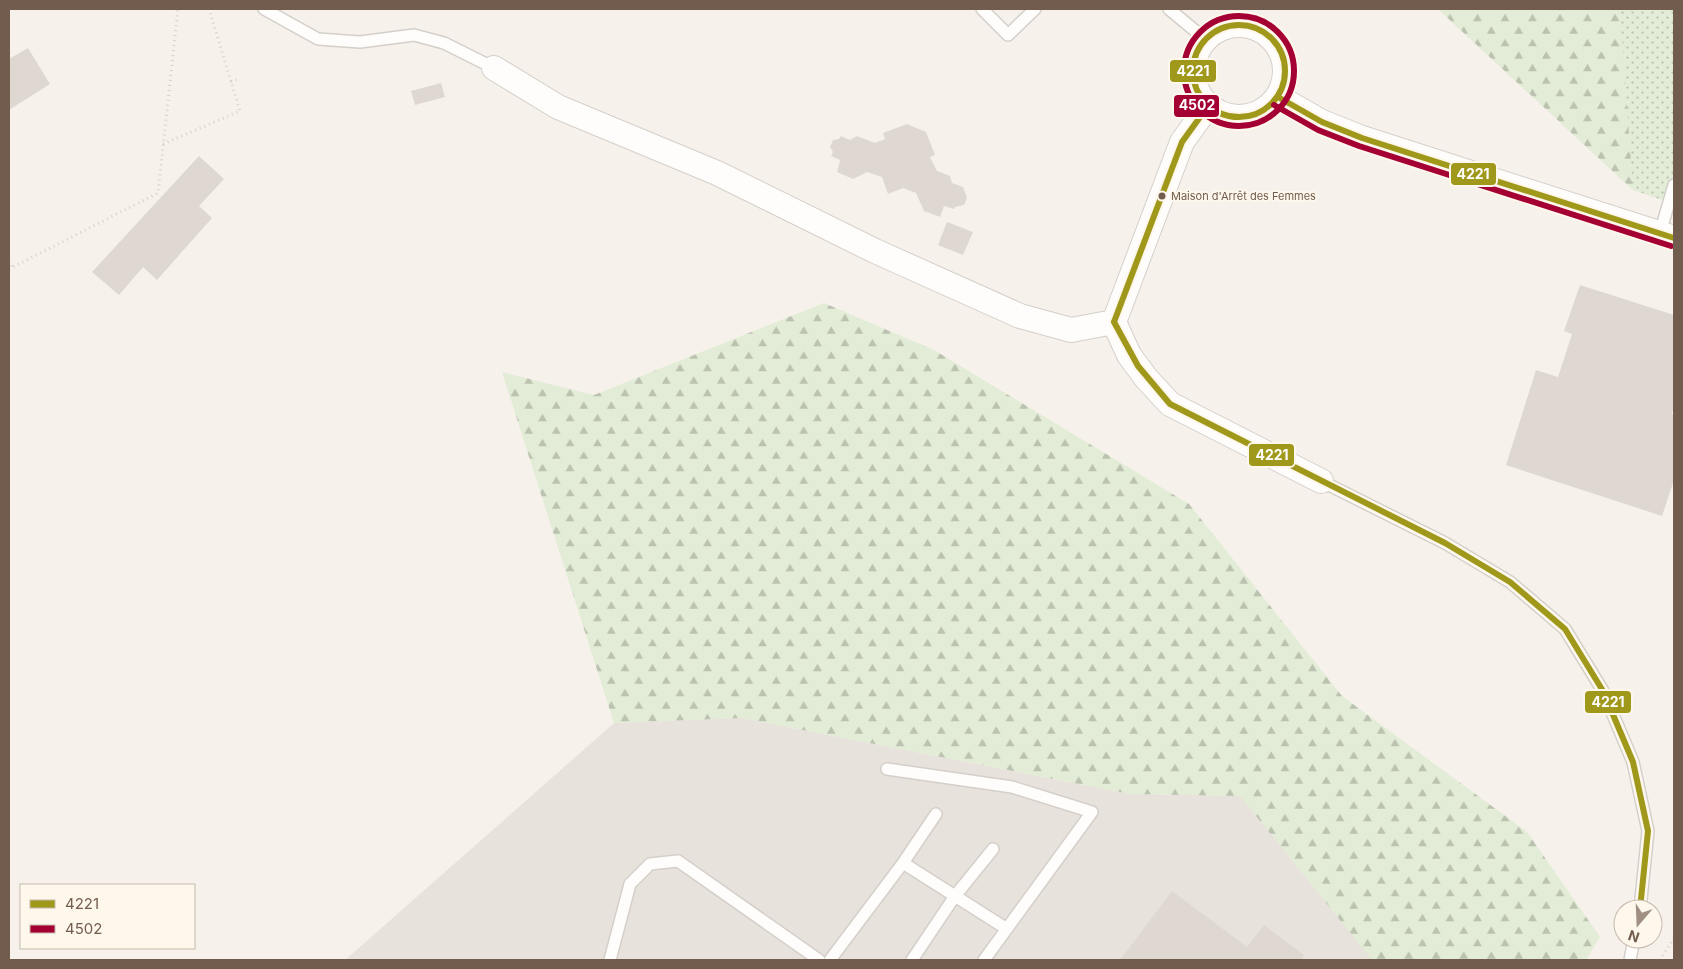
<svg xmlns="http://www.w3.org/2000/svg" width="1683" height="969" font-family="Inter,sans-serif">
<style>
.industrial{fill:#e8e2dc}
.grass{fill:url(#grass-dots)}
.forest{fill:url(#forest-firs)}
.building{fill:#dfd8d1}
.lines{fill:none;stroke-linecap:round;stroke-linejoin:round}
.service-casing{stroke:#d5cfc9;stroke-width:14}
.minor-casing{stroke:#d5cfc9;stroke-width:26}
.path{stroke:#d7d0cb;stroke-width:3;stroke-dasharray:1 4;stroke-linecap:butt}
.service{stroke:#fefdfc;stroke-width:11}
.minor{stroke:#fefdfc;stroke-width:24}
.bus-1-casing{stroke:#fef7ec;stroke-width:10}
.bus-2-casing{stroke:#fef7ec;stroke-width:10}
.bus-1{stroke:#a0981a;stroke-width:6}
.bus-2{stroke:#a40034;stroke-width:6}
.bus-dot{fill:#725c4d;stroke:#fef7ec;stroke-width:2}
.labels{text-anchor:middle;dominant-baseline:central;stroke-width:4;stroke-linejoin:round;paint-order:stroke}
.bus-label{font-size:11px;fill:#725c4d;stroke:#fef7ec;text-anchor:start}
.line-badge{stroke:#fef7ec;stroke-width:2}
.badge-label{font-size:14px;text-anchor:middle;font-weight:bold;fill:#fff}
</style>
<defs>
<pattern id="grass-dots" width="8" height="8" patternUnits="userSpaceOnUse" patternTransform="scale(1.25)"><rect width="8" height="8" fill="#e2ecd6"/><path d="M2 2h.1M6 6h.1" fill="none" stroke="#bcc2b0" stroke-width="1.8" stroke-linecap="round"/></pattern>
<pattern id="forest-firs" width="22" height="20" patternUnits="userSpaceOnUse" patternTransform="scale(1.25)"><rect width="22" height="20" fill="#e2ecd6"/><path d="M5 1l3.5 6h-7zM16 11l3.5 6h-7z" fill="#bcc2b0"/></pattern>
</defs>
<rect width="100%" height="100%" fill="#f6f2eb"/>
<path class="industrial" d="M742 718 1130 794 1240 796 1383 960H345L614 723Z"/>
<path class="grass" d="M1438 9H1674V204L1633 190Z"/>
<path class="forest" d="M1438 9H1620L1633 190Z
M824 303 934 350 1189 504 1342 696 1527 832 1600 937 1586 960H1372L1240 796 1130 794 742 718 614 723 502 372 594 395Z"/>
<path class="building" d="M28 48 50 84 9 110V59Z
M441 83 445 97 415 105 411 91Z
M907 124 926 132 935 155 930 157 937 171 950 176 952 183 963 187 967 198 964 205 955 207 954 209 944 206 940 217 924 211 916 193 903 188 888 194 882 177 867 172 853 179 837 172 840 160 831 156 833 152 830 147 833 140 839 139 841 136 850 140 857 136 875 143 885 139 883 133Z
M199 156 224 179 199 206 212 218 157 280 143 267 119 295 92 272Z
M947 222 973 232 963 255 938 245Z
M1580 285 1674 315V405L1672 414 1674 415V480L1662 516 1506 465 1536 370 1558 377 1572 334 1564 331Z
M1172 891 1247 947 1264 925 1304 955 1301 960H1120Z"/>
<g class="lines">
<g class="service-casing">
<path id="service" d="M264 9 318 39 360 42 414 35 444 43 494 68
M982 9 1008 35 1035 9
M1169 9 1205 39
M1660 233 1674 185
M1321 481 1445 543 1510 582 1565 629 1603 691 1633 762 1648 831 1640 909
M887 769 1012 787 1092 812 984 960
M903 863 1007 929
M610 960 630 884 650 864 678 861 819 960
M830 960 903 863 936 814
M912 960 955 896 993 849
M1630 960 1634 939"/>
</g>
<g class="minor-casing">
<path id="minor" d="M1193 71a46 46 0 1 1 92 0a46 46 0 1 1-92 0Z
M494 68 558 107 717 173 875 251 1020 316 1071 330 1114 322
M1278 97 1322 122 1362 138 1674 238
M1114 322 1129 355 1146 378 1170 404 1321 481
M1114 322 1182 142 1208 106"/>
</g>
<path class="path" d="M231 82 240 78
M163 144 240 111 209 9
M9 261 12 267
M9 269 158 193 178 9
M1660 960 1674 938"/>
<use href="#service" class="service"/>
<use href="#minor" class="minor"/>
<g class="bus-1-casing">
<path id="bus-1" d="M1193 71a46 46 0 1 1 92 0a46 46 0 1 1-92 0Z
M1278 97 1322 122 1362 138 1674 238
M1114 322 1138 366 1170 404 1445 543 1510 582 1565 629 1603 691 1633 762 1648 831 1640 909
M1114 322 1182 142 1208 106"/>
</g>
<g class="bus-2-casing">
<path id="bus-2" d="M1184 71a55 55 0 1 1 110 0a55 55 0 1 1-110 0Z
M1274 105 1318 130 1359 146 1671 246"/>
</g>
<use href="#bus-1" class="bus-1"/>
<use href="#bus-2" class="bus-2"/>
</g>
<circle class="bus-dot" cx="1162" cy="196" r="4.5"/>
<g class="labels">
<g class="bus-label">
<text x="1171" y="196">Maison d'Arrêt des Femmes</text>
</g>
</g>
<g class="line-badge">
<rect x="1169" y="59" width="48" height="24" rx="5" fill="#a0981a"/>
<rect x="1173" y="94" width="47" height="24" rx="5" fill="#a40034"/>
<rect x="1450" y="162" width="47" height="24" rx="5" fill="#a0981a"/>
<rect x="1248" y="443" width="47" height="24" rx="5" fill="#a0981a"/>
<rect x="1584" y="690" width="48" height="24" rx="5" fill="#a0981a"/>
</g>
<g class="badge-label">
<text x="1193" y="76">4221</text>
<text x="1197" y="110">4502</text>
<text x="1473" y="179">4221</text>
<text x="1272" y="460">4221</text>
<text x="1608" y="707">4221</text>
</g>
<rect width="1683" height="969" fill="none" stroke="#725c4d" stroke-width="20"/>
<rect x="20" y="884" width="175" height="65" fill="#fef7ec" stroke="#c6b9ac"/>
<rect x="30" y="900" width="25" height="8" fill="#a0981a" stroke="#c6b9ac"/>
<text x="65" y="909" font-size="15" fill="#725c4d">4221</text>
<rect x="30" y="925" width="25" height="8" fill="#a40034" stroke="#c6b9ac"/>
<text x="65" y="934" font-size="15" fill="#725c4d">4502</text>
<g transform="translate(1638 924) rotate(199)"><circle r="24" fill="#fef7ec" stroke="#c6b9ac"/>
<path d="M0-4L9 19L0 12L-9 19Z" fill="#a09084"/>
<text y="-8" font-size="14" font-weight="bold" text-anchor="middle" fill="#725c4d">N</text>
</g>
</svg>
